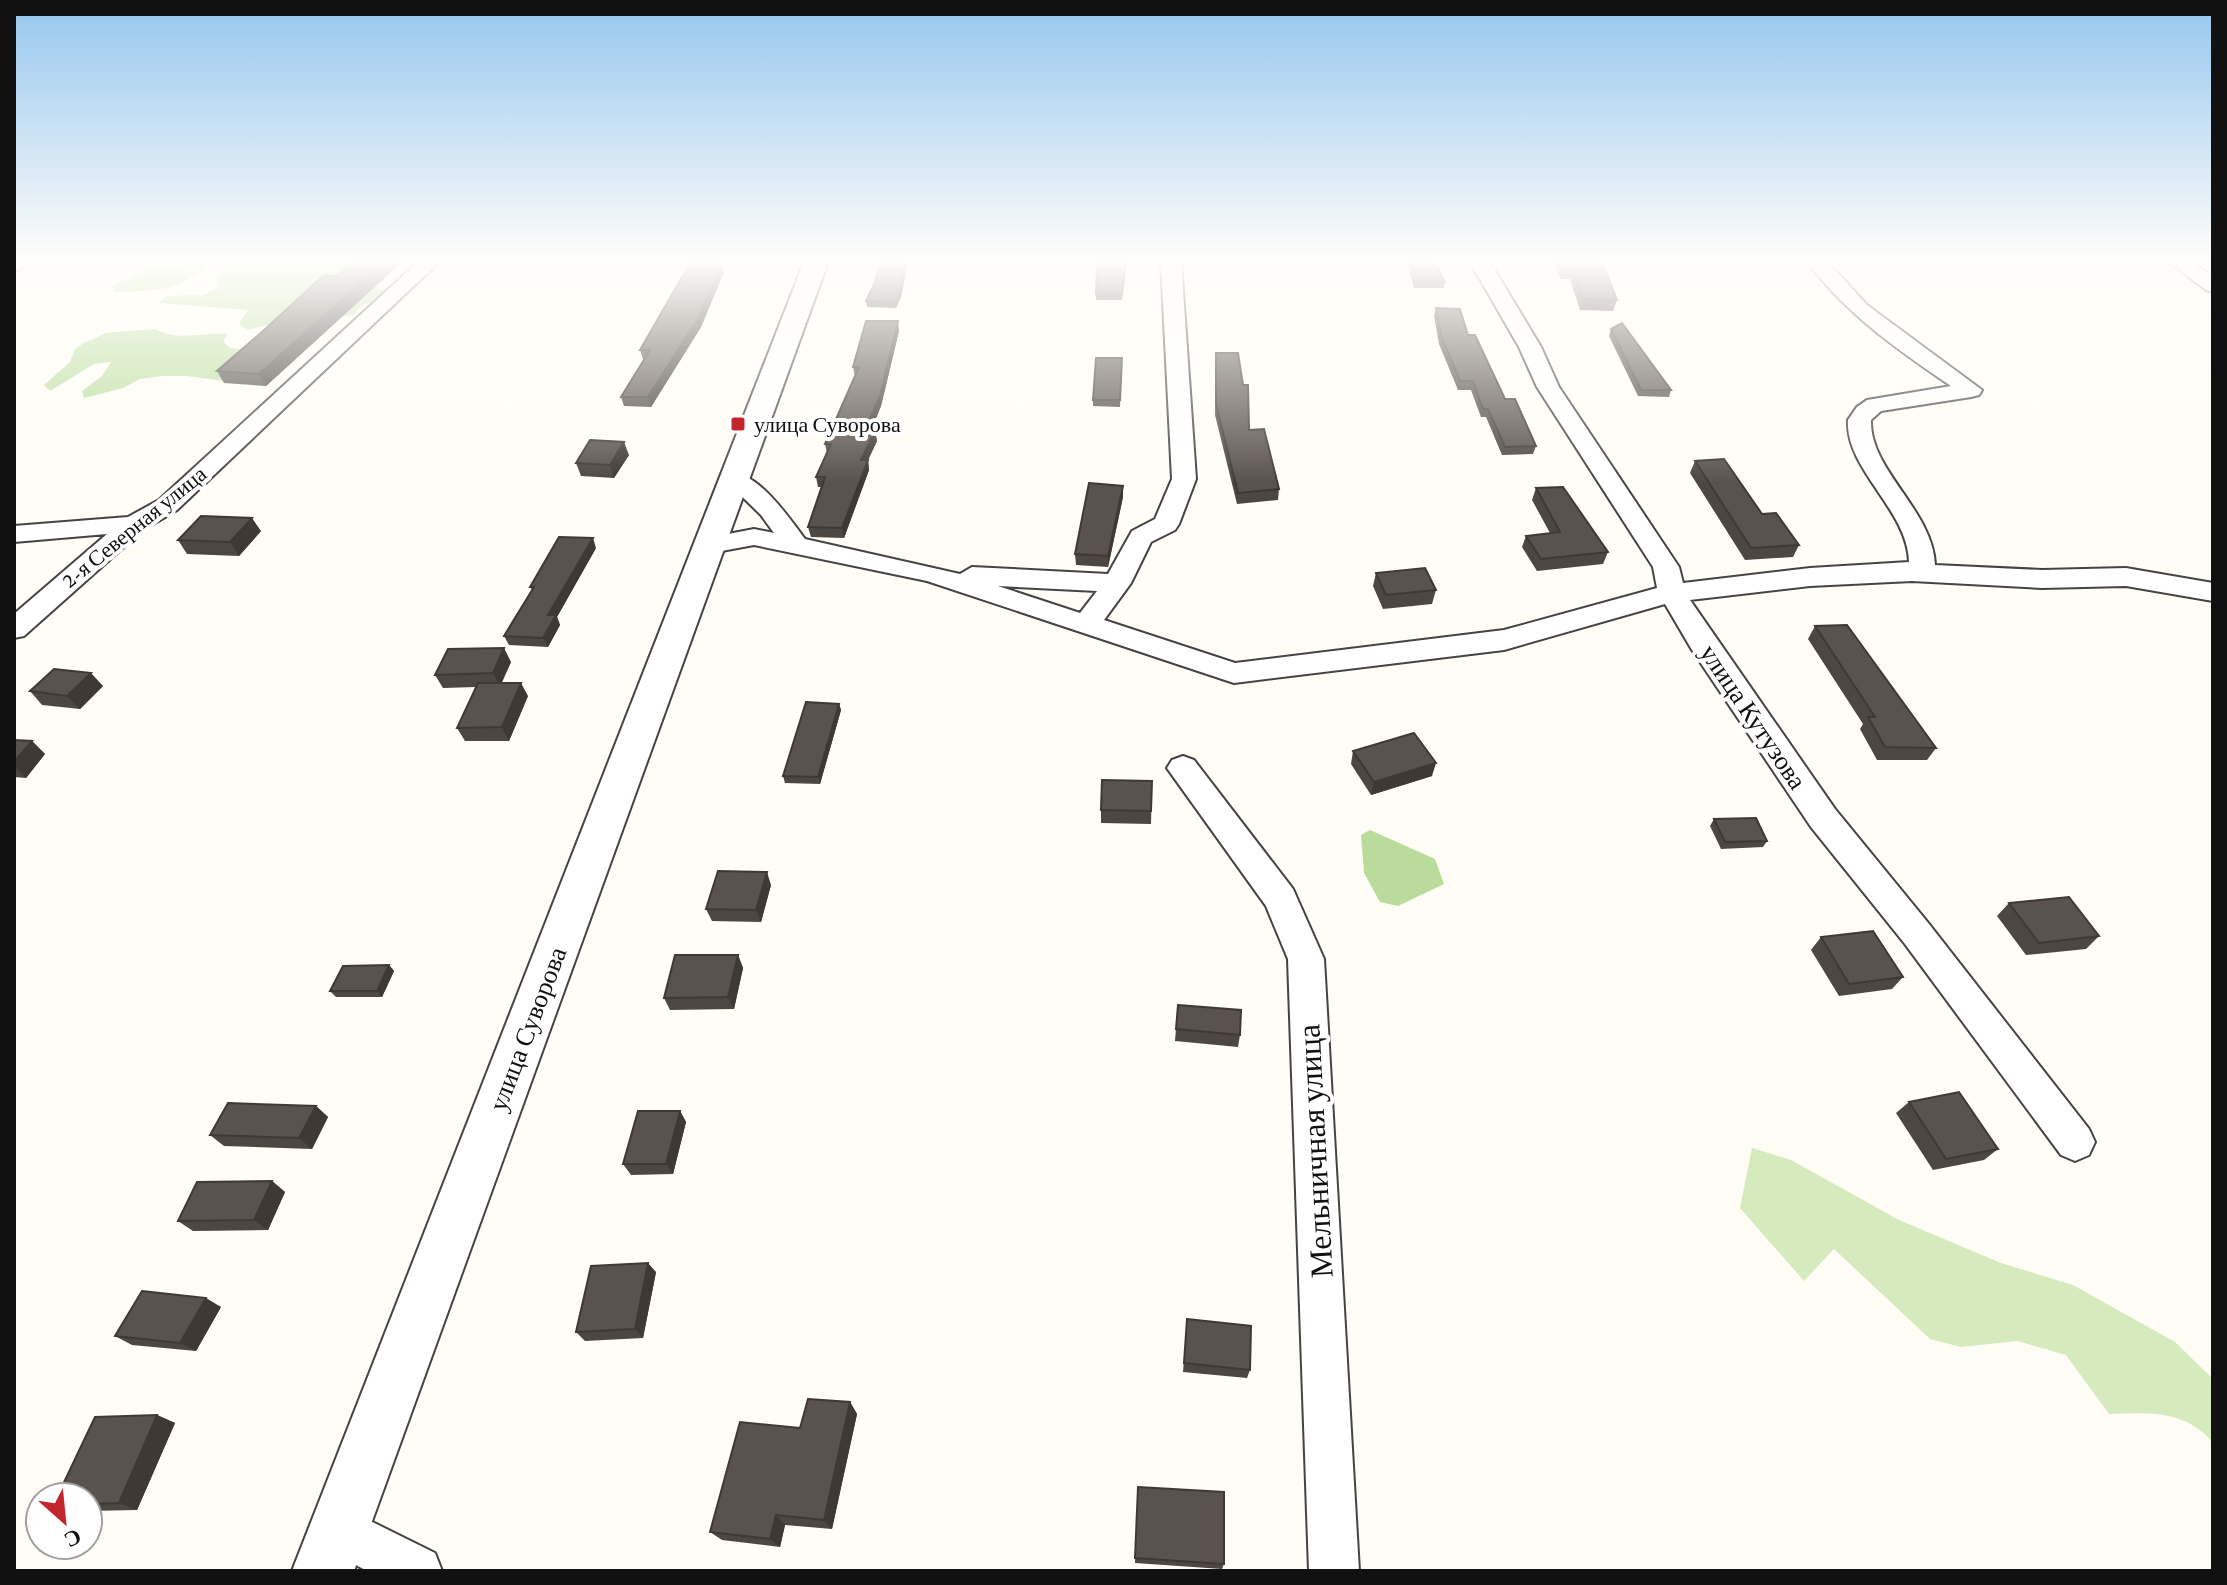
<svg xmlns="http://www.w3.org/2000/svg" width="2227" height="1585" font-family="'Crimson Pro',serif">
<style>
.green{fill:#d5ebbd}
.forest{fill:#b9dc9c}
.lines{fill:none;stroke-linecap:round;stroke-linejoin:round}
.minor-casing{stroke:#444;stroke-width:4}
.tertiary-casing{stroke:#444;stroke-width:4}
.minor{fill:#fff;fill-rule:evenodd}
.tertiary{fill:#fff;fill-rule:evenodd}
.wall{fill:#4d4742}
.shaded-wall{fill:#3f3936}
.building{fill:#5a524d;stroke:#3f3936;stroke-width:2}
.poi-dot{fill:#c4262e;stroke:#fff;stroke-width:3}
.labels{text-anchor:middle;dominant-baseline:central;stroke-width:8;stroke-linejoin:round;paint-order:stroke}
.far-poi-label{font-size:22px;fill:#111;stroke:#fff;text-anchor:start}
.far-street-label{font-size:22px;fill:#111;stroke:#fff}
.street-label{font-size:26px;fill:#111;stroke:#fff}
.near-street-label{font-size:32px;fill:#111;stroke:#fff}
</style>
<rect width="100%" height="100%" fill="#fffdf5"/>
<path class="green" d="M1752 1148 1791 1160 1899 1220 2001 1263 2073 1285 2175 1342 2213 1379V1443C2185 1409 2148 1413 2109 1414L2066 1355 2017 1341 1961 1347 1930 1339 1834 1249 1804 1281 1740 1208Z"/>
<path class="forest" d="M226 262H382L360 283 388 290 382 300 362 305 354 315 271 324 247 330 239 324 248 310 159 303 167 296 204 295 217 288 218 277 224 270Z
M208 263C180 294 152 290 114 292L112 286 151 267Z
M155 329C179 342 202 332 228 334L223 341 230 348 252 350 232 382 187 376H162L140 379 123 388 84 398 82 391 102 376 111 362 94 364 50 391 44 385 70 362 75 349 82 344 106 333Z
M1370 830 1435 859 1444 884 1398 906 1380 902 1364 873 1361 835Z"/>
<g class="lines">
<g class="minor-casing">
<path id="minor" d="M14 262H26L21 269 14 271Z
M418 262H439L177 510 143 530 24 636 14 638V614L107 534 14 542V526L128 517 159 500Z
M1161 262H1181L1196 479 1179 524 1175 530 1151 542 1131 583 1104 620 1235 663 1504 630 1657 588 1653 567 1537 387 1519 347 1470 262H1490L1541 347 1559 387 1679 567 1683 583 1810 568 1909 562C1908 510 1845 469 1848 420L1857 407 1867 400 1951 386C1898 350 1846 314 1808 262H1828L1867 305 1982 390 1979 395 1971 397 1881 411 1871 420C1869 470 1933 510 1935 565L2042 570 2126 568 2213 583V601L2126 586 2042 588 1912 581 1810 586 1690 600 1835 809 1929 924 2089 1129 2095 1142 2089 1155 2075 1161 2061 1155 1905 944 1811 827 1692 650 1665 604 1504 650 1234 683 927 581 754 545 711 553 702 551 698 545 702 539 754 529 774 533 761 515 724 479 727 474C755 467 789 518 805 539L960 574 972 567 1108 574 1132 531 1155 519 1172 479ZM998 586 1097 591 1080 613Z
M2169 262H2191L2213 277V292L2206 290Z
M1183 756 1194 760 1293 889 1324 959 1359 1571H1309L1288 959 1266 906 1167 768 1172 760Z
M338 1505 435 1553 442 1571H367L321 1546 314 1529 321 1512Z"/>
</g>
<g class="tertiary-casing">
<path id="tertiary" d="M804 262H828L354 1571H292Z"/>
</g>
<use href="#minor" class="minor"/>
<use href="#tertiary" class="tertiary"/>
</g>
<path class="wall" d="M354 262H402L266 386 224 383 217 371Z
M880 262H908L901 297 896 308 867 307 866 301 875 282Z
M1097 262 1126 269 1122 300H1096Z
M1407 262H1435L1445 282 1444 288H1414Z
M1552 262H1602L1617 300 1613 311 1580 310 1570 279H1561Z
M722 263 724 272 701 327 651 407 624 406 621 397 644 359H643L640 350Z
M1436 308 1468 335 1505 399 1536 446 1533 454 1502 455 1486 417H1481L1471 390H1458L1439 344 1434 316Z
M1611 329 1671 390 1669 397 1638 396 1609 336Z
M899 331 881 406 871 431H875L877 441 868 460 869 470 844 538 811 537 808 527 822 487H818L816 477 827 453 825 444 855 377 853 367Z
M1122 358 1120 407 1093 406V400Z
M1216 364 1279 489 1278 500 1237 504 1215 415Z
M629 455 614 478 581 476 576 463Z
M1695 461 1799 545 1793 557 1745 560 1690 473Z
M1536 488 1608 552 1603 564 1537 571 1522 547 1526 536 1550 533 1532 500Z
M1123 497 1108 567 1076 565 1075 554Z
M261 531 239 556 187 554 178 540Z
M596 548 557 617 560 625 548 647 509 645 504 636 532 590 530 587Z
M1376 573 1436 590 1432 604 1383 609 1373 586Z
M1815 626 1936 748 1927 760H1877L1860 729 1863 724 1808 639Z
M511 662 501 683 528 696 509 741H465L457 728 476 687 443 688 435 675Z
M103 686 80 709 42 705 30 691Z
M839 704 841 710 820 784 785 783 783 776Z
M14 740 32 741 45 754 26 778 14 777Z
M1353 751 1432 776 1371 795 1351 764Z
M1152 781 1151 824 1101 823V810Z
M1714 819 1767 841 1763 847 1721 849 1710 826Z
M771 885 761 922 712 921 706 909Z
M2009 903 2099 936 2086 949 2026 955 1997 916Z
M1821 937 1903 977 1892 989 1839 996 1811 950Z
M738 955 743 968 734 1009 670 1010 664 998Z
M389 965 394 971 382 997H336L330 991Z
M1178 1005 1240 1035 1238 1047 1175 1041Z
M1909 1102 1998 1149 1984 1160 1933 1170 1896 1113Z
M316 1106 328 1117 312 1149 224 1146 210 1135Z
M680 1111 686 1122 673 1174 631 1175 623 1164Z
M272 1181 285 1192 268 1230 193 1231 178 1221Z
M656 1272 643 1338 585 1341 576 1332Z
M221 1307 196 1351 132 1345 115 1336Z
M1187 1319 1250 1370 1247 1378 1183 1372Z
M850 1402 857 1414 832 1529 785 1525 780 1547 722 1540 710 1532 800 1428Z
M157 1415 175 1423 137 1510 88 1511V1497Z
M1138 1487 1224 1564 1222 1569 1135 1563Z"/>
<path class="shaded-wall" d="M384 262H402L266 386 259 374Z
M906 262H908L901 297 896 308 895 302Z
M722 263 724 272 701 327 651 407 648 397Z
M898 321 899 331 881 406 867 440 865 430Z
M875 431 877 441 868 460 869 470 844 538 842 528 861 460Z
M624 442 629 455 614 478 610 465Z
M1123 486V497L1108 567V556Z
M252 518 261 531 239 556 230 542Z
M593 538 596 548 557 617 560 625 548 647 543 638 548 615Z
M504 648 511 662 500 687 493 673Z
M91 673 103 686 80 709 67 696Z
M521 683 528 696 509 741 502 727Z
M839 704 841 710 820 784 818 777Z
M32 741 45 754 26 778 14 766V762Z
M1436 763 1432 776 1371 795 1374 782Z
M767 872 771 885 761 922 756 910Z
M738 955 743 968 734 1009 728 997Z
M389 965 394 971 382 997 377 991Z
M316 1106 328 1117 312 1149 299 1138Z
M680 1111 686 1122 673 1174 666 1164Z
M272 1181 285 1192 268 1230 254 1220Z
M648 1263 656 1272 643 1338 635 1329Z
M206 1298 221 1307 196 1351 180 1343Z
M850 1402 857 1414 832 1529 824 1520Z
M157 1415 175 1423 137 1510 119 1503Z
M776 1515 785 1525 780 1547 770 1539Z"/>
<path class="building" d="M354 262H384L259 374 217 371 263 331 324 275 336 276Z
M880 262H906L900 291 895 302 866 301 875 282Z
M1097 262 1126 263 1122 294H1096Z
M1410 262H1435L1445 282H1415Z
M1560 262H1602L1617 300 1583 299 1573 268H1564Z
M690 263H722L698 318 648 397H621L650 350H640Z
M1436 308 1460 309 1468 335H1475L1505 399H1515L1536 446 1505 447 1488 409H1483L1473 381H1460L1441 335Z
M866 321H898L880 396 865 430 875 431 861 460H868L842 528 808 527 825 477H816L831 444H825L859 367H853Z
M1622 323 1671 390H1641L1611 329Z
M1216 353H1238L1243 385H1248L1249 430 1264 429 1279 489 1238 493 1216 404Z
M1096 358H1122L1120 400H1093Z
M590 440 624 442 610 465 576 463Z
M1724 459 1762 514 1776 513 1799 545 1751 548 1695 461Z
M1089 483 1123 486 1108 556 1075 554Z
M1563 487 1608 552 1541 559 1526 536 1560 532 1536 488Z
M201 516 252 518 230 542 178 540Z
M559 537 593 538 548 615H556L543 638 504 636 534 587H530Z
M1425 568 1436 590 1386 595 1376 573Z
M1847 625 1936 748 1885 747 1868 717H1875L1815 626Z
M504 648 493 673 435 675 448 649Z
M54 669 91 673 67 696 30 691Z
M478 683H521L502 727 457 728Z
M806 702 839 704 818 777 783 776Z
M1414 733 1436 763 1374 782 1353 751Z
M14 740 32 741 14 762Z
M1102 780 1152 781 1151 811 1101 810Z
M1756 818 1767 841 1725 842 1714 819Z
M718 871 767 872 756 910 706 909Z
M2069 897 2099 936 2039 943 2009 903Z
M1873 931 1903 977 1849 984 1821 937Z
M675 955H738L728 997 664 998Z
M389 965 377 991H330L343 966Z
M1178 1005 1241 1010 1240 1035 1176 1029Z
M1959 1092 1998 1149 1946 1159 1909 1102Z
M228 1103 316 1106 299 1138 210 1135Z
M638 1111H680L666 1164H623Z
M272 1181 254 1220 178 1221 197 1182Z
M648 1263 635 1329 576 1332 591 1266Z
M142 1291 206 1298 180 1343 115 1336Z
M1187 1319 1251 1326 1250 1370 1184 1363Z
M808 1399 850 1402 824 1520 776 1515 770 1539 710 1532 740 1422 800 1428Z
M157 1415 119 1503 88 1504V1497H57L95 1417Z
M1138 1487 1224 1492V1564L1135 1558Z"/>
<linearGradient id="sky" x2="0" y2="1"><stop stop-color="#95c6ee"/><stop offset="0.54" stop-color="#fffefa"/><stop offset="1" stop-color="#fffefa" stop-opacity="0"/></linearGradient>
<rect width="2227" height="483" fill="url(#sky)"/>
<rect class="poi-dot" x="730" y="416" width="16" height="16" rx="4"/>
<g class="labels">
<g class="far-poi-label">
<text x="754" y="424">улица Суворова</text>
</g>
<g class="far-street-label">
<text transform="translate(134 527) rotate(-39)">2-я Северная улица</text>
</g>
<g class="street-label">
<text transform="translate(1753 717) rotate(56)">улица Кутузова</text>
<text transform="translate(528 1029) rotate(-69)">улица Суворова</text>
</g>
<g class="near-street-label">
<text transform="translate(1315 1151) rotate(-93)">Мельничная улица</text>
</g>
</g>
<rect width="2227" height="1585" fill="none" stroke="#111111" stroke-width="32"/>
<g transform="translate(64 1521) rotate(153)"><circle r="38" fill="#ffffff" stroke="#a0a0a0" stroke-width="2"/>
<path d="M0-6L14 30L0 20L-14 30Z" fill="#c4262e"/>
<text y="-12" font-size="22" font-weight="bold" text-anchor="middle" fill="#111111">С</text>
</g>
</svg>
